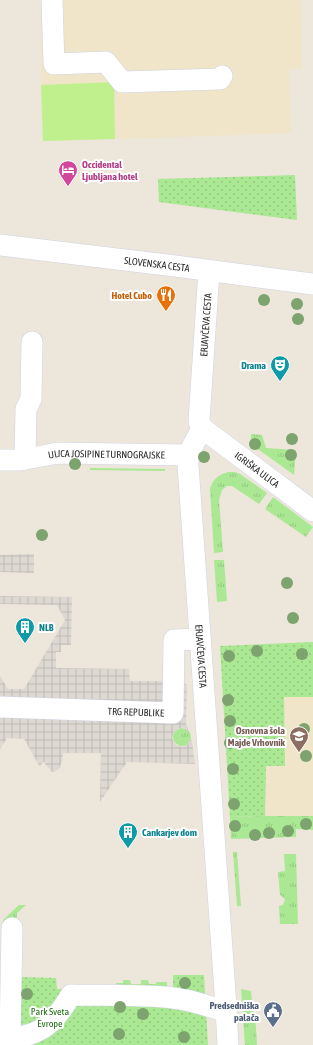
<svg xmlns="http://www.w3.org/2000/svg" width="313" height="1045" font-family="'Asap Condensed',sans-serif">
<style>
.education{fill:#f0e5c8}
.grass{fill:url(#grass-tufts)}
.park{fill:url(#park-dots)}
.pitch{fill:#c0f08d}
.plaza{fill:url(#plaza-grid)}
.lines{fill:none;stroke-linecap:round;stroke-linejoin:round}
.minor-casing{stroke:#cfd2e4;stroke-width:22}
.minor{stroke:#fff;stroke-width:21}
.tree{fill:#7da36e}
.labels{text-anchor:middle;dominant-baseline:central;stroke-width:4;stroke-linejoin:round;paint-order:stroke}
.hotel-label{font-size:10px;font-weight:bold;fill:#b23c85;stroke:#fff;text-anchor:start}
.street-label{font-size:10px;fill:#2a2a2a;stroke:#fff}
.food-label{font-size:10px;font-weight:bold;fill:#c56008;stroke:#fff;text-anchor:end}
.culture-label{font-size:10px;font-weight:bold;fill:#0d838f;stroke:#fff;text-anchor:start}
.education-label{font-size:10px;font-weight:bold;fill:#785e54;stroke:#fff;text-anchor:end}
.service-label{font-size:10px;font-weight:bold;fill:#4e5e75;stroke:#fff;text-anchor:end}
.park-label{font-size:10px;fill:#216c15;stroke:#fff}
</style>
<defs>
<pattern id="grass-tufts" width="24" height="20" patternUnits="userSpaceOnUse"><rect width="24" height="20" fill="#aae893"/><path d="M3 7l-1-3M5 7V3M7 7l1-3M15 17l-1-3M17 17v-4M19 17l1-3" fill="none" stroke="#92c77f"/></pattern>
<pattern id="park-dots" width="8" height="8" patternUnits="userSpaceOnUse"><rect width="8" height="8" fill="#aae893"/><path d="M2 2h.1M6 6h.1" fill="none" stroke="#92c77f" stroke-width="1.8" stroke-linecap="round"/></pattern>
<pattern id="plaza-grid" width="8" height="8" patternUnits="userSpaceOnUse"><rect width="8" height="8" fill="#ddd9d2"/><path d="M0 4h8M4 0v8" fill="none" stroke="#bebab4"/></pattern>
</defs>
<rect width="100%" height="100%" fill="#ede6da"/>
<path class="education" d="M41 0H301L302 69H289L291 133 153 138 43 141 41 80Z
M284 696 313 697V816H265L266 766H285Z"/>
<path class="grass" d="M251 434 262 435 266 448 296 450 294 475 251 444Z
M90 468 162 469H165V471L90 470Z
M228 472H235L240 474 267 493 259 504 232 486H227L222 490 219 500 223 552 214 553 210 489C213 479 218 475 228 472Z
M273 497 313 527 306 537 265 509Z
M214 560H224L227 601 217 602Z
M173 737a9 9 0 1 1 18 0a9 9 0 1 1-18 0Z
M265 816H313V830L296 829V837L231 839 230 817Z
M233 852H237L241 906H237Z
M284 854H296L298 924H280L279 906 283 905 285 900 283 897 280 895 278 872 285 871Z
M19 905H26L17 913 16 926H3V920Z
M123 980H130L131 984H141V980H148L149 984H156V982H167V992L116 990V983H123Z
M241 989 251 991 253 1012H255L257 1045H245Z"/>
<path class="park" d="M295 175 297 220 159 202 158 179Z
M313 642V697H284L285 766H266L265 816 230 817 220 646Z
M173 975H204L208 1045H20L21 977 56 978 57 989 173 992Z"/>
<path class="pitch" d="M114 82 115 139 43 141 41 85Z"/>
<path class="plaza" d="M34 554V573L0 572V555Z
M0 596 72 597 71 645H61V652H56V668L129 669 130 681H167L186 684 187 686 186 723 189 733 185 729 179 728 174 732 172 738 176 745 182 747 188 744 191 739 192 742 195 764 127 762 100 802 101 753H63L62 762 61 763 60 767 58 770 52 772 45 764V762L42 763 40 767 24 739 7 738 0 749V676L8 689H24L65 620 57 605 0 604Z"/>
<g class="lines">
<g class="minor-casing">
<g id="minor">
<path d="M52 0 54 64 106 62 122 82 220 79 222 76"/>
<path id="s1" d="M0 245 175 266 313 284"/>
<path id="s2" d="M202 428 188 455V465L225 992 228 1045"/>
<path id="s3" d="M202 428 199 421 209 271"/>
<path id="s4" d="M202 428 313 511"/>
<path d="M25 459 26 409 31 399 32 342"/>
<path id="s5" d="M0 460H20L58 453 188 455"/>
<path id="s6" d="M0 707 173 713 174 640 200 639"/>
<path d="M0 1038C38 1038 52 1027 71 995 105 996 140 994 173 998 191 1000 209 1006 226 1012"/>
<path d="M10 1038 12 928"/>
</g>
</g>
<use href="#minor" class="minor"/>
</g>
<g class="tree">
<circle cx="264" cy="300" r="6"/>
<circle cx="297" cy="304" r="6"/>
<circle cx="298" cy="319" r="6"/>
<circle cx="292" cy="439" r="6"/>
<circle cx="255" cy="444" r="6"/>
<circle cx="291" cy="455" r="6"/>
<circle cx="204" cy="457" r="6"/>
<circle cx="75" cy="464" r="6"/>
<circle cx="42" cy="535" r="6"/>
<circle cx="287" cy="583" r="6"/>
<circle cx="293" cy="618" r="6"/>
<circle cx="257" cy="651" r="6"/>
<circle cx="302" cy="654" r="6"/>
<circle cx="229" cy="656" r="6"/>
<circle cx="228" cy="700" r="6"/>
<circle cx="230" cy="721" r="6"/>
<circle cx="304" cy="729" r="6"/>
<circle cx="230" cy="743" r="6"/>
<circle cx="306" cy="756" r="6"/>
<circle cx="233" cy="769" r="6"/>
<circle cx="234" cy="804" r="6"/>
<circle cx="306" cy="824" r="6"/>
<circle cx="235" cy="826" r="6"/>
<circle cx="288" cy="831" r="6"/>
<circle cx="269" cy="833" r="6"/>
<circle cx="255" cy="835" r="6"/>
<circle cx="185" cy="983" r="6"/>
<circle cx="27" cy="994" r="6"/>
<circle cx="120" cy="1007" r="6"/>
<circle cx="143" cy="1014" r="6"/>
<circle cx="119" cy="1034" r="6"/>
<circle cx="184" cy="1037" r="6"/>
</g>
<defs>
<g id="hotel-pin" transform="scale(1)"><path d="M0 17L-7.5 6A9.5 9.5 0 1 1 7.5 6Z" fill="#d1479c" stroke="#fff"/><path d="M-6-4.5h1.5V1H6V5H4.5V3h-9V5H-6ZM-4 0a1.8 1.8 0 1 1 3.6 0ZM.5 0V-2.5h3Q6-2.5 6 0Z" fill="#fff"/></g>
<g id="restaurant-pin" transform="scale(1)"><path d="M0 17L-7.5 6A9.5 9.5 0 1 1 7.5 6Z" fill="#e8710a" stroke="#fff"/><path d="M-5-6h1v4h1v-4h1v4h1v-4h1v5L-1.5 .5V6h-2V.5L-5-1ZM5-6V6H3V1.5H1.5Q1.5-4 5-6Z" fill="#fff"/></g>
<g id="theatre-pin" transform="scale(1)"><path d="M0 17L-7.5 6A9.5 9.5 0 1 1 7.5 6Z" fill="#0f9aa8" stroke="#fff"/><path d="M-5-5.5Q0-4 5-5.5V0Q5 5 0 6Q-5 5-5 0ZM-3.3-2.5H-1v1.5H-3.3ZM1-2.5H3.3v1.5H1ZM-2.8 1Q0 5.5 2.8 1Z" fill="#fff"/></g>
<g id="building-pin" transform="scale(1)"><path d="M0 17L-7.5 6A9.5 9.5 0 1 1 7.5 6Z" fill="#0f9aa8" stroke="#fff"/><path d="M-4-6H4V6H1V3H-1V6H-4ZM-2.5-4.3h1.7v1.8h-1.7ZM.8-4.3h1.7v1.8H.8ZM-2.5-1h1.7V.8h-1.7ZM.8-1h1.7V.8H.8Z" fill="#fff"/></g>
<g id="school-pin" transform="scale(1)"><path d="M0 17L-7.5 6A9.5 9.5 0 1 1 7.5 6Z" fill="#8d6e63" stroke="#fff"/><path d="M0-5L7-2L0 1L-7-2ZM-4 1L0 2.5L4 1V4Q0 6-4 4Z" fill="#fff"/></g>
<g id="civic-pin" transform="scale(1)"><path d="M0 17L-7.5 6A9.5 9.5 0 1 1 7.5 6Z" fill="#5c6f8a" stroke="#fff"/><path d="M-.6-6.5H3V-4.5H.6V-3L4-1V1h2V6H-6V1h2V-1L-.6-3ZM-1.2 2.5V6h2.4V2.5Z" fill="#fff"/></g>
</defs>
<g fill-rule="evenodd">
<use href="#hotel-pin" x="68" y="170"/>
<use href="#restaurant-pin" x="166" y="295"/>
<use href="#theatre-pin" x="280" y="365"/>
<use href="#building-pin" x="25" y="627"/>
<use href="#school-pin" x="299" y="736"/>
<use href="#building-pin" x="128" y="832"/>
<use href="#civic-pin" x="273" y="1011"/>
</g>
<g class="labels">
<g class="hotel-label">
<text x="82" y="164">Occidental<tspan x="82" dy="12">Ljubljana hotel</tspan></text>
</g>
<g class="street-label">
<text stroke="none"><textPath href="#s1" startOffset="158">SLOVENSKA CESTA</textPath></text>
<text stroke="none"><textPath href="#s3" startOffset="104">ERJAVČEVA CESTA</textPath></text>
<text stroke="none"><textPath href="#s5" startOffset="107">ULICA JOSIPINE TURNOGRAJSKE</textPath></text>
<text stroke="none"><textPath href="#s4" startOffset="69">IGRIŠKA ULICA</textPath></text>
<text stroke="none"><textPath href="#s2" startOffset="232">ERJAVČEVA CESTA</textPath></text>
<text stroke="none"><textPath href="#s6" startOffset="136">TRG REPUBLIKE</textPath></text>
</g>
<g class="food-label">
<text x="152" y="295">Hotel Cubo</text>
</g>
<g class="culture-label">
<text x="266" y="365" text-anchor="end">Drama</text>
<text x="39" y="627">NLB</text>
<text x="142" y="832">Cankarjev dom</text>
</g>
<g class="education-label">
<text x="285" y="730">Osnovna šola<tspan x="285" dy="12">Majde Vrhovnik</tspan></text>
</g>
<g class="service-label">
<text x="259" y="1005">Predsedniška<tspan x="259" dy="12">palača</tspan></text>
</g>
<g class="park-label">
<text x="50" y="1011">Park Sveta<tspan x="50" dy="12">Evrope</tspan></text>
</g>
</g>
</svg>
